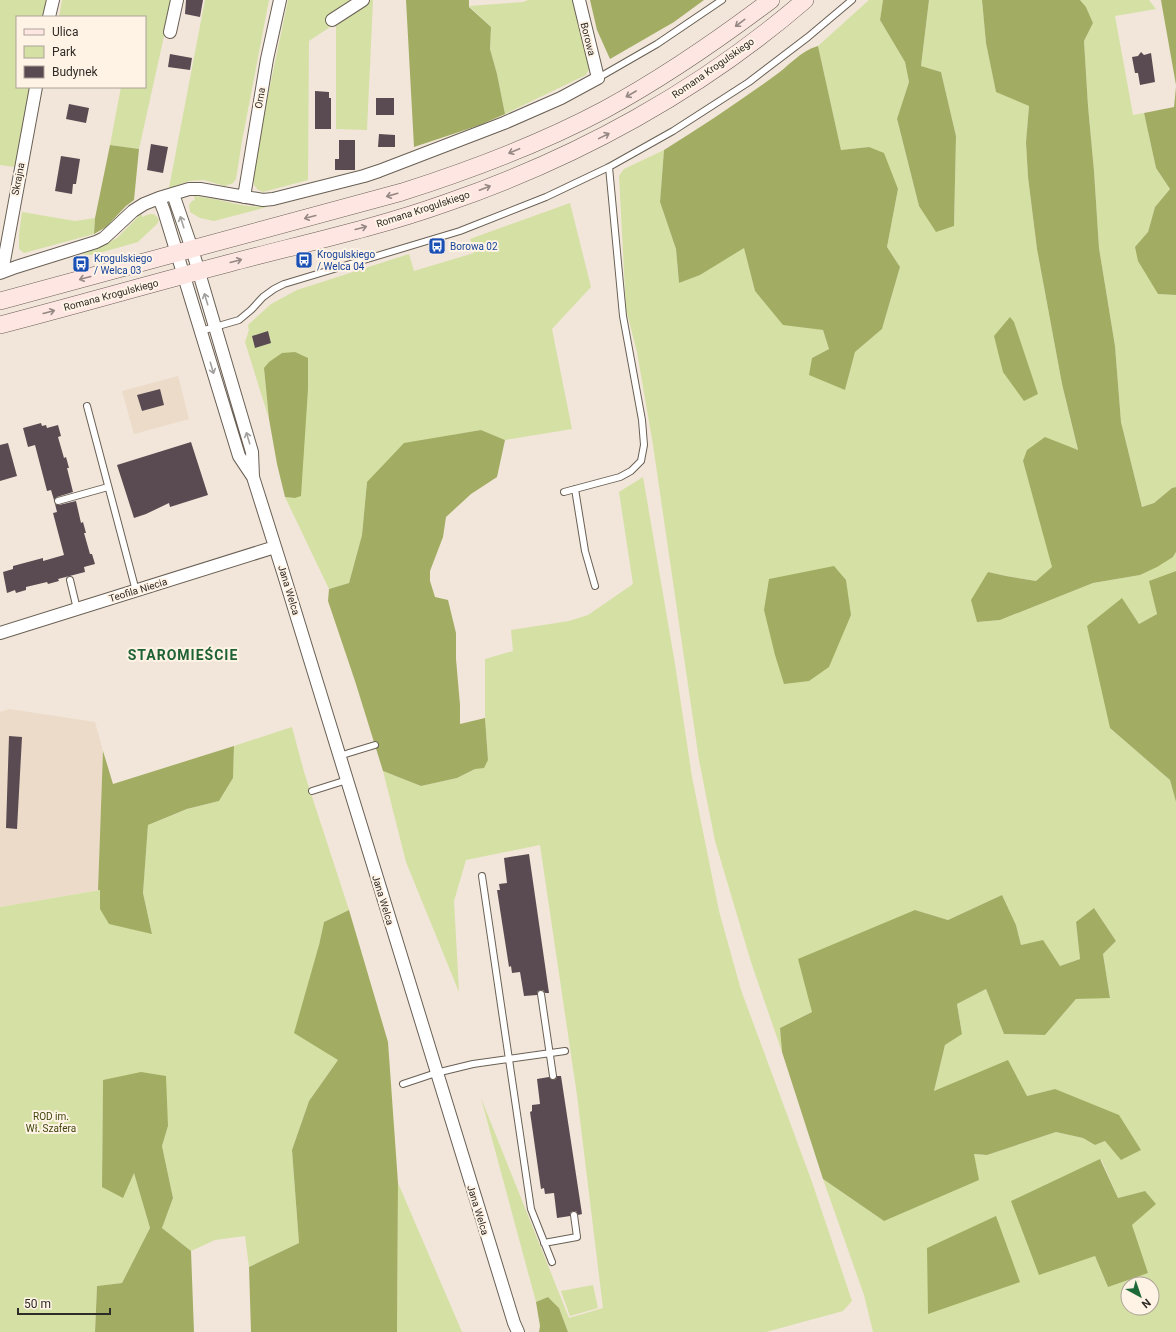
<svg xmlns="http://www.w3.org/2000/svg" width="1176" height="1332" font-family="Roboto,sans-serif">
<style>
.built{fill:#ecdbc8}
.green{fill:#d5e0a4;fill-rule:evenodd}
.forest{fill:#a2ad63}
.building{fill:#594b51}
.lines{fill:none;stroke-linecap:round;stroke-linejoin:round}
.service-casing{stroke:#695f54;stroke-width:8}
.minor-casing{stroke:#695f54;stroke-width:14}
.secondary-casing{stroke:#695f54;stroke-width:18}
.service{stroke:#fff;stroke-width:6}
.minor{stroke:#fff;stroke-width:12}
.secondary{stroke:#fee6e3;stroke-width:17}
.oneway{stroke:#968884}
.oneway2{stroke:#a1a09d}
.labels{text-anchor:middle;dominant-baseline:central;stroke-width:4;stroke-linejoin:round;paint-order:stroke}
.street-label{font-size:10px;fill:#2f2b26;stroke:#fff3e6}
.transit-label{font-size:10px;fill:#164399;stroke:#fff3e6;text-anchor:start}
.park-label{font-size:10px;fill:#40470e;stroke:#fff3e6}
.district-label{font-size:14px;font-weight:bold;letter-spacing:1px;fill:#1e6234;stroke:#fff3e6}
</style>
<rect width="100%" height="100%" fill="#f1e6d9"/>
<path class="built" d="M178 376 189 419 134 434 122 391Z
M9 709 95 722 103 751 98 890 0 907V712Z"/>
<path class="green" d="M0 0H46L43 17H17V87H30L15 167 0 165Z
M62 0H172L139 149 110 145 121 87H145V17H59Z
M205 0H269L242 141 236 179 233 183 225 186 204 180 189 181 169 188Z
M288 0H355L329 18 330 27 309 41 308 180 263 192 258 190 254 185 253 176 257 148Z
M369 0H373L367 130 336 129V22Z
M528 0H575L590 67 586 75 505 114 497 74 490 49 491 27 469 6 523 2Z
M869 0H883L880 20 905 62 909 82 897 120 919 206 936 231 954 226 956 136 941 72 921 66 929 0H982L986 43 996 91 1029 106 1026 142 1028 177 1037 249 1062 384 1078 451 1023 461 1053 567 1036 581 1006 576 988 572 977 622 1000 620 1093 583 1140 575 1173 557 1176 552V571L1150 581 1157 614 1139 624 1110 728 1170 780 1176 802V1332H873L864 1295 823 1179 884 1221 974 1154 987 1155 1056 1132 1083 1138 1095 1145 1105 1141 1141 1150 1055 1089 1027 1096 934 1091 945 1045 962 1033 957 1004 986 989 1004 1034 1045 1035 1076 999 1110 997 1103 954 1116 941 1094 908 1076 922 1080 959 1060 966 1043 941 1021 945 1016 925 1002 895 948 920 915 910 812 1012 780 1028 782 1052 751 962 715 841 699 760 653 445 637 352 626 309 619 176 624 169 664 150 660 202 676 249 679 283 700 275 744 247 755 291 783 324 823 330 829 349 812 358 845 390 855 352 882 329 900 267 887 247 898 189 869 147 841 150 818 46ZM1101 1159 1118 1198 1145 1191 1108 1287 1095 1256ZM1128 1284H1152V1308H1128Z
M1080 0H1149L1156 9 1115 16 1133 115 1144 113 1156 168 1170 189 1155 207 1148 232 1158 294 1176 295V487L1172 488 1154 503 1142 507 1121 422 1115 346 1099 248 1094 171 1088 106 1084 41 1093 23 1086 7Z
M194 196C219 198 242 208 267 207L214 221 200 218 190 212 189 205 192 201 195 200Z
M570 203 591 287 552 329 572 429 505 440 481 430 452 435 367 482 362 535 349 583 329 589 285 497 295 498 264 368 269 419 245 342 249 330 248 325 271 304 297 290 409 254 414 271 474 253 470 239Z
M22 212 75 221 95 218 94 234 24 253 19 249V235Z
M141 214 143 217C150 213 155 212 159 220L157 224 138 242 92 255 80 254 97 249 117 238Z
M643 477 675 664 692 777 719 911 741 990 812 1182 852 1301 843 1311 766 1332H568L559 1308 548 1297 536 1302 481 1098 569 1318 603 1308 577 1095 540 845 466 860 454 901 459 992 406 862 383 771 421 786 457 778 475 769 488 760 485 718V659L513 651 511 630 569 621 588 615 633 584 619 492Z
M292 727 304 772 349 910 324 922 319 945 338 1060 309 1101 292 1150 299 1243 249 1267 245 1236 215 1240 191 1251 162 1228 173 1198 162 1146 168 1126 103 1080 102 1187 134 1172 150 1228 122 1283 97 1286 95 1332H0V907L100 890V909L152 933 143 893 148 825 188 809 219 801 233 778 234 746Z
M398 1183 462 1332H397Z
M593 1285 598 1308 570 1316 561 1291Z"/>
<path class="forest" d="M406 0H469V7L491 27 490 49 497 74 505 114 480 125 414 147Z
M590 0H704L674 22 610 59 597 30Z
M883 0H929L921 66 941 72 956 136 954 226 936 232 919 206 897 119 909 82 905 62 880 20Z
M982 0H1080L1086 7 1093 23 1084 41 1088 106 1094 171 1099 248 1115 346 1121 422 1142 507 1154 503 1172 488 1176 487V552L1173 557 1157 567 1140 575 1093 583 1000 620 977 622 971 600 988 572 1006 576 1036 581 1052 567 1023 461 1027 450 1045 437 1078 450 1062 384 1037 249 1028 177 1026 142 1029 106 996 92 986 43Z
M1161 0H1176V85L1162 6Z
M818 46 841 150 869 147 884 153 898 189 887 247 900 267 882 329 855 352 845 390 809 375 812 358 829 349 823 330 783 325 755 291 744 248 700 275 679 283 676 249 660 202 664 150C701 127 737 103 773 77 788 67 800 51 818 46Z
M1176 87V295L1158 294 1138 261 1135 247 1148 232 1155 207 1170 189 1156 168 1144 113 1174 107Z
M110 145 139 149 134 200 126 206 106 227 94 234 95 218Z
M1010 317 1014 322 1038 394 1024 401 1003 372 994 336Z
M295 352 308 358V389L301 496 295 498 285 497 277 464 269 419 264 368 269 362 282 353Z
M481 430 505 440 497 477 471 494 446 517 443 537 430 571V581L435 597 448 600 456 633V659L460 705V724L485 718 488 760 484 768 475 769 457 778 421 786 383 771 355 681 328 601 329 589 349 583 362 535 367 482 404 443Z
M834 566 846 580 851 615 829 667 809 681 784 684 775 655 764 610 769 579Z
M1176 571V802L1170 780 1110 728 1087 626 1122 598 1139 624 1157 614 1149 581Z
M234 746 233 778 219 801 187 809 148 825 143 893 152 934 109 924 100 909V890H98L103 751 113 784Z
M1002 895 1016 925 1021 945 1043 940 1060 966 1080 959 1076 922 1094 908 1116 941 1103 954 1110 998 1076 999 1045 1035 1004 1034 986 989 957 1004 962 1034 945 1045 934 1091 1008 1060 1027 1096 1055 1089 1119 1115 1141 1150 1121 1160 1105 1141 1095 1145 1083 1138 1056 1132 987 1155 974 1154 979 1180 884 1221 823 1179 782 1052 780 1028 812 1012 798 959 915 910 948 920Z
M349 910 388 1042 398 1183 397 1332H251L249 1267 299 1243 292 1150 309 1101 338 1060 294 1033 319 945 324 922Z
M141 1072 166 1076 168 1126 162 1146 173 1198 162 1228 191 1251 194 1332H95L97 1286 122 1283 150 1228 134 1173 123 1198 102 1187 103 1080Z
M1100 1159 1118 1198 1145 1191 1156 1204 1132 1225 1148 1273 1108 1287 1095 1256 1039 1275 1011 1201Z
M996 1216 1020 1282 928 1314 927 1248Z
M548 1297 559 1308 568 1332H539L540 1326 536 1302Z"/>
<path class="building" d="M186 0H203L200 17 185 14Z
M1141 52 1144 55 1151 53 1155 82 1140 85 1138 73H1135L1132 57 1138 56Z
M170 54 192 58 190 70 168 67Z
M315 91 329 92V98H331V129H315Z
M376 98H394V115H376Z
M69 104 89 108 86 123 66 119Z
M379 134 395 135V147H378Z
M339 140H355V170H335V159H339Z
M151 144 168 147 163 173 147 170Z
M61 156 80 159 76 184H73L72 194 55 191Z
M268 331 271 343 255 348 252 336Z
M160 389 164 405 142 411 137 395Z
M41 423 42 426 46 425 47 428 58 425 61 436 58 437 64 458 66 457 69 468H67L73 492 57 497 54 500 51 490 47 491 35 445 28 447 23 428Z
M191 442 208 495 170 507 169 503 146 514 134 518 117 465Z
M8 443 17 476 0 481V445Z
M76 501 81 523 83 522 86 533H84L90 554H92L95 564 84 567 85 572 58 579 59 581 48 584 47 582 26 587V590L16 593 15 590 7 593 3 572 13 569V566L43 558V561L64 555 53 513 57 512 55 504 59 505Z
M9 736 22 737 17 829 6 828Z
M529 854 549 993H545L543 990H540L537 992V995L524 996 520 972 512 973 511 966 509 967 497 890H500L499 884 507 883 504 858Z
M557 1076H561L582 1214 578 1215 576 1211H573L570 1213V1216L557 1218 554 1193 545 1194 544 1188 541 1189 530 1112 532 1111V1105L540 1104 537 1079 549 1077 553 1080 556 1079Z"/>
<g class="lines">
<g class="service-casing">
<path id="service" d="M598 78 657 44 722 0
M201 331 239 320 251 310 263 297 274 289 284 284 460 231 546 197 609 167 673 131 749 82 808 37 852 0
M87 406 136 591
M575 489 585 551 595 586
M564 492 620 477 631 471 641 461 644 445 642 420 623 316 609 167
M58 501 108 487
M70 580 77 609
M339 756 375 745
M312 791 347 780
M482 876 531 1209 552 1262
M541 994 553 1076
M403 1084 436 1073 473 1064 565 1051
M544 1243 577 1237 574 1215"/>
</g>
<g class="minor-casing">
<path id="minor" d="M49 17 53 0
M332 20 363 0
M170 32 177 0
M173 194 192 249 252 452 253 477 283 572 514 1323 518 1332
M244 197 267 59 280 0
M159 198 164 211 239 456 253 477
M2 272 36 87
M0 273 16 267 96 242 104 238 133 211 144 204 159 198 189 189H200L263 200 273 199 364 176 379 171 504 123 561 98 598 78 579 0
M0 633 275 547"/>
</g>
<g class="secondary-casing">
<path id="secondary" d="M0 301 402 192C471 170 540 144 604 110 663 78 718 40 771 0
M0 325C77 305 153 283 230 263 302 244 376 228 446 203 577 158 701 90 805 0"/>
</g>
<use href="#service" class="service"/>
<use href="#minor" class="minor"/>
<use href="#secondary" class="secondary"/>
</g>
<defs><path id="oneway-shaft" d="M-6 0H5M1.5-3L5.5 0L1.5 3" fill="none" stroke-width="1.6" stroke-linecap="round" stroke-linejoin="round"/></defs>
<g class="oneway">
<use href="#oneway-shaft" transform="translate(740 23) rotate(143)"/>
<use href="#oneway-shaft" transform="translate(631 94) rotate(150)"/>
<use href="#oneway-shaft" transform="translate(604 136) rotate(-26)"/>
<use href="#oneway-shaft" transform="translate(514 151) rotate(157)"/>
<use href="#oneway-shaft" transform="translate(485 188) rotate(-21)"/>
<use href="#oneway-shaft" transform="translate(392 195) rotate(164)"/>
<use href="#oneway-shaft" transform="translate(310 217) rotate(165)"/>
<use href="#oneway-shaft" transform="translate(361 228) rotate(-15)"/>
<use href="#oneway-shaft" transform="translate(236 261) rotate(-15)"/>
<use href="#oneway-shaft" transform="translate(85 278) rotate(165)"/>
<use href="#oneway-shaft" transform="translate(49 312) rotate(-15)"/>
</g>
<g class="oneway2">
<use href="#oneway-shaft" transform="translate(182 222) rotate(-108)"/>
<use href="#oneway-shaft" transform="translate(206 299) rotate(-107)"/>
<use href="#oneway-shaft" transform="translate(212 368) rotate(73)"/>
<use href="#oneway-shaft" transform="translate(248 438) rotate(-107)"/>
</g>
<defs>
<g id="bus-square" transform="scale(0.9)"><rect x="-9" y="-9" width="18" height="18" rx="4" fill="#1a4fb4" stroke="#fff3e6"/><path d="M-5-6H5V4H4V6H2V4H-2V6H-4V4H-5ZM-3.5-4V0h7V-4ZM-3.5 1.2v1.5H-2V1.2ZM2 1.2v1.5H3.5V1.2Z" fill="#fff"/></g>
</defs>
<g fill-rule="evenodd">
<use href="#bus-square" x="437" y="246"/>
<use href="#bus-square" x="304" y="260"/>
<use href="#bus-square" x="81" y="264"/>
</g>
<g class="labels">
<g class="street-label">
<text transform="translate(588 39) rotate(76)">Borowa</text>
<text transform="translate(713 68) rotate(-35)">Romana Krogulskiego</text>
<text transform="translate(260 98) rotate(-81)">Orna</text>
<text transform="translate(18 179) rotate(-79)">Skrajna</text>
<text transform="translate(423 209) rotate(-18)">Romana Krogulskiego</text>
<text transform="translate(111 295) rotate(-15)">Romana Krogulskiego</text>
<text transform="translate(138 590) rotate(-17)">Teofila Niecia</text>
<text transform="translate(289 590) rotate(73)">Jana Welca</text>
<text transform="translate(383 900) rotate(73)">Jana Welca</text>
<text transform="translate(478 1210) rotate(73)">Jana Welca</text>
</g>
<g class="transit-label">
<text x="450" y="246">Borowa 02</text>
<text x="317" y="254">Krogulskiego<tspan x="317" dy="12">/ Welca 04</tspan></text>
<text x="94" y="258">Krogulskiego<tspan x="94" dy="12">/ Welca 03</tspan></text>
</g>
<g class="park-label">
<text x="51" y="1116">ROD im.<tspan x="51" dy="12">Wł. Szafera</tspan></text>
</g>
<g class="district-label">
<text x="183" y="655">STAROMIEŚCIE</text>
</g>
</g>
<rect x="16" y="16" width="130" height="72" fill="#fff3e6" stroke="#aca399"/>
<rect x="24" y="29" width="20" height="6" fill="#fee6e3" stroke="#aca399"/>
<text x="52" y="36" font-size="12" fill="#2f2b26">Ulica</text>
<rect x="24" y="46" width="20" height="12" fill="#d5e0a4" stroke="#aca399"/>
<text x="52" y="56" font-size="12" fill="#2f2b26">Park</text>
<rect x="24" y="66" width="20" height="12" fill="#594b51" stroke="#aca399"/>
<text x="52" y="76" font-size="12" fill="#2f2b26">Budynek</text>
<g transform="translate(1140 1296) rotate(140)"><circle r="19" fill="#fff3e6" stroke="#aca399"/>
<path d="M0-3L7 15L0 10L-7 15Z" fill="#1e6938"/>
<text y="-6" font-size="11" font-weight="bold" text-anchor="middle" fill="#2f2b26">N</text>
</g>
<path d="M18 1308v6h92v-6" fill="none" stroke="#2f2b26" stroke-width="2"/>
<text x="24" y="1308" font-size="12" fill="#2f2b26" stroke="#fff3e6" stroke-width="3" paint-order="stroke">50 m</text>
</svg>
